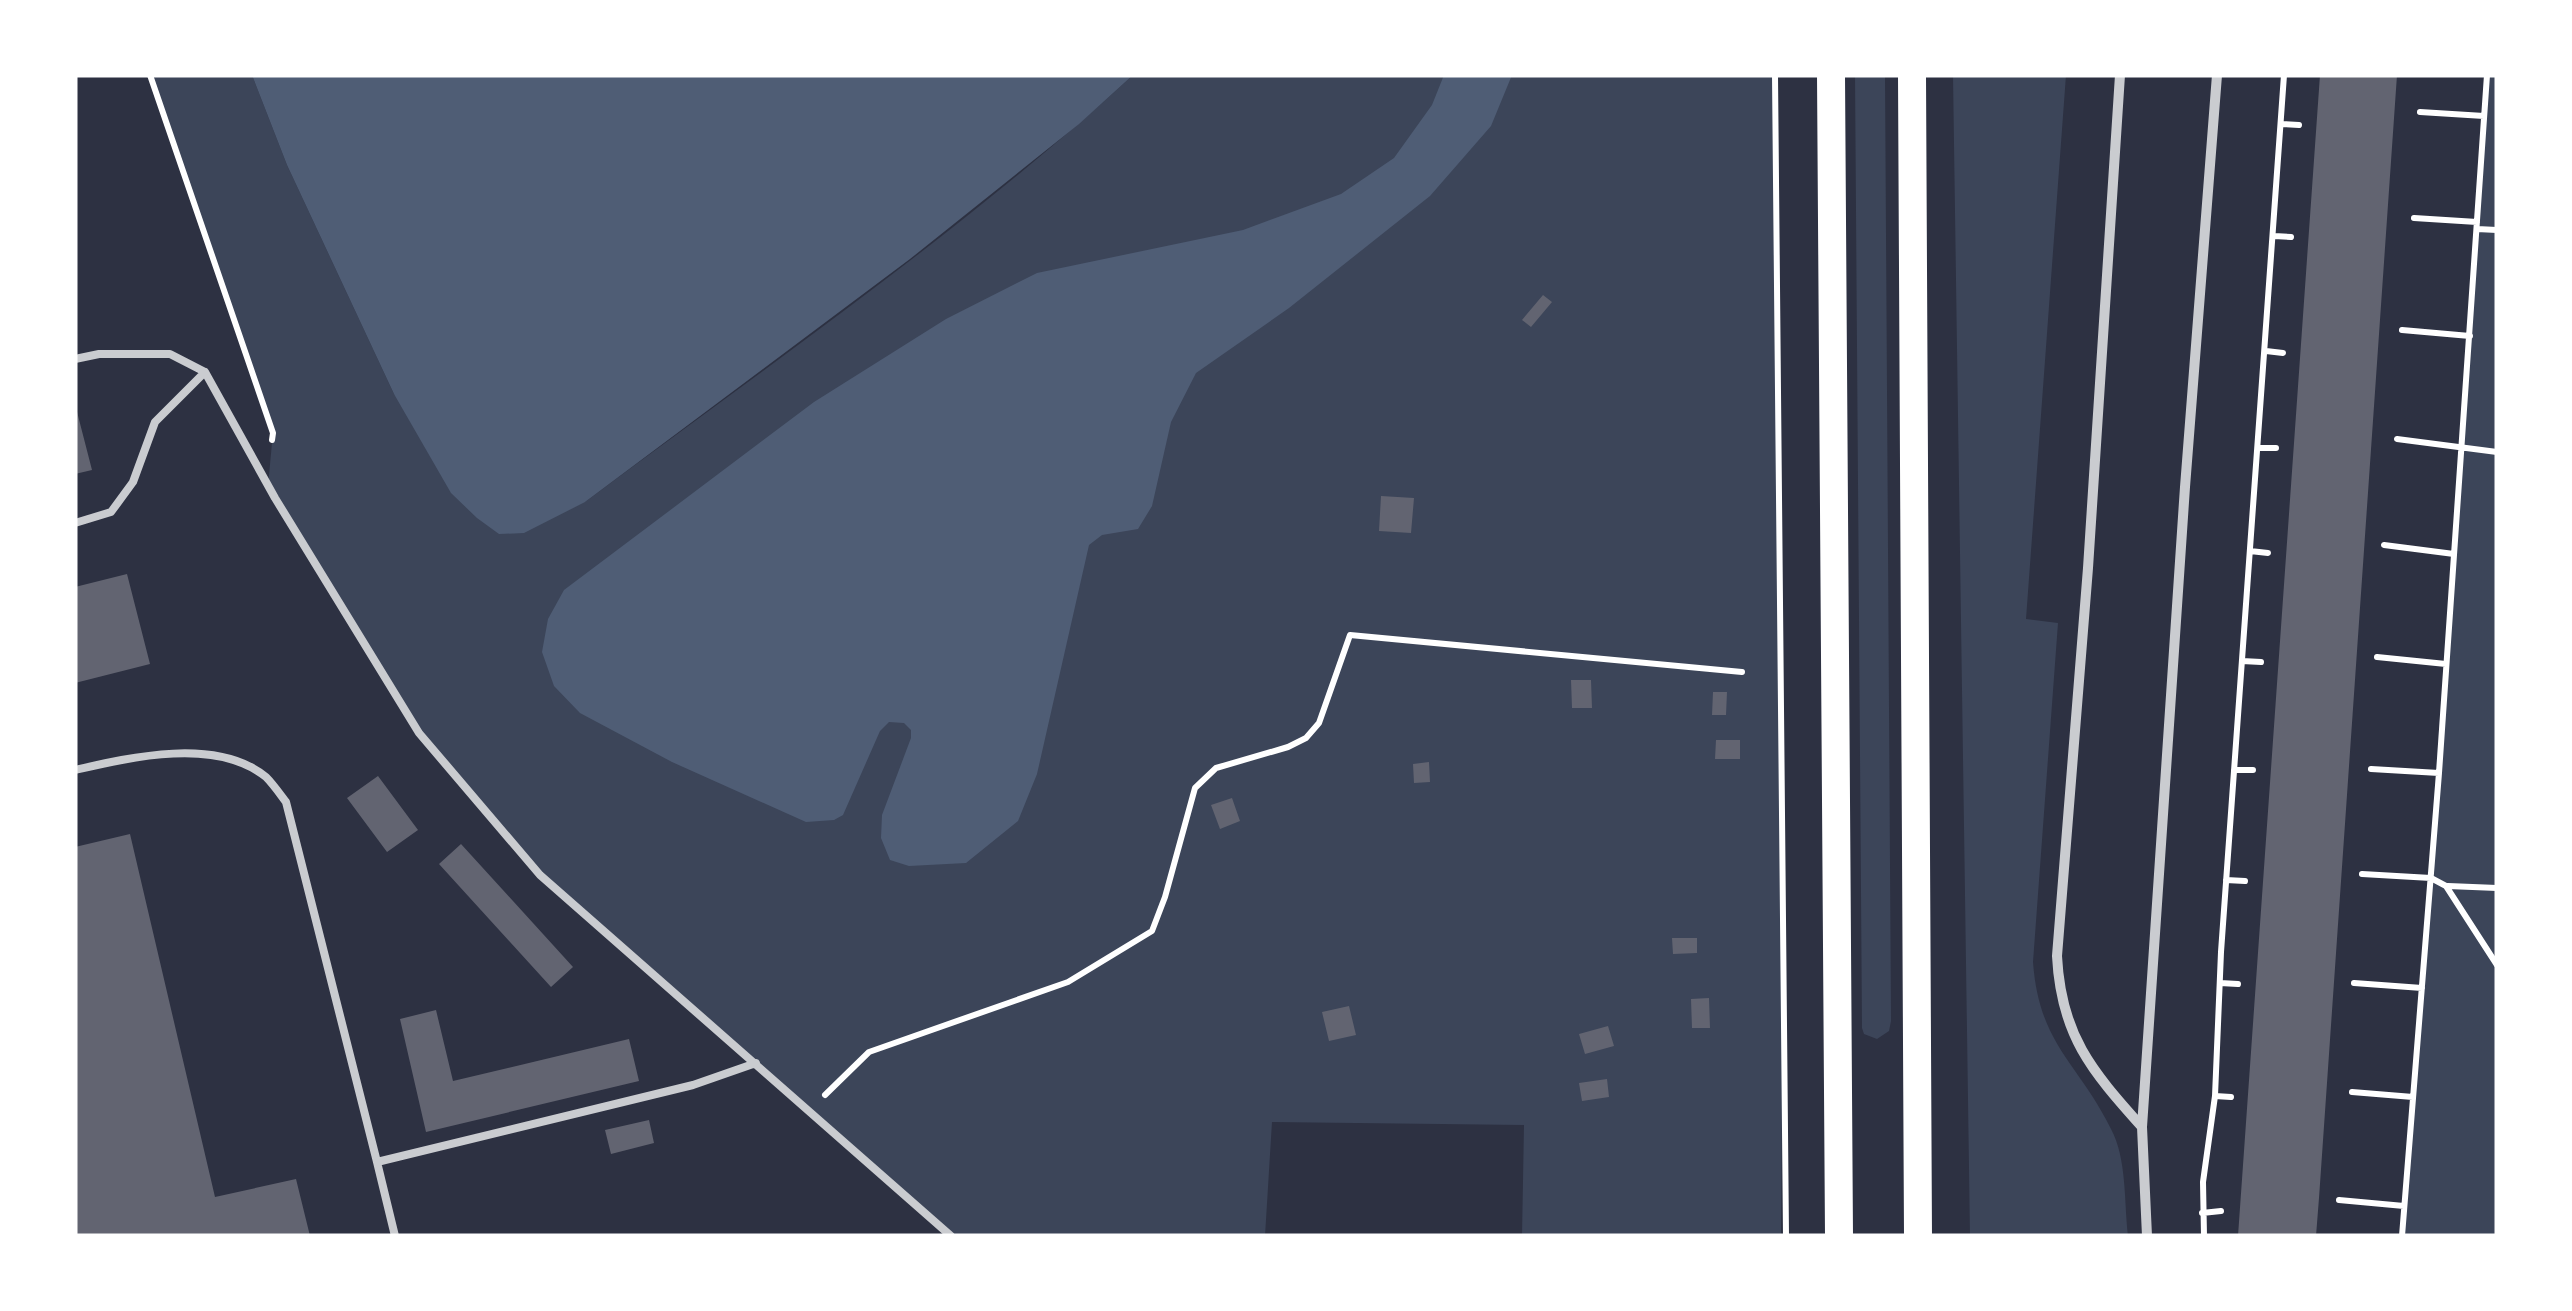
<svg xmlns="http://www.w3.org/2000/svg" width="2572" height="1311" font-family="'Fira Sans',sans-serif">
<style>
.green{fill:#3c4559}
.water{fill:#4f5d75}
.building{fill:#626471}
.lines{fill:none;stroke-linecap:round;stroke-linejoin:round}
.path{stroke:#fff;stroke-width:6}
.service{stroke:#caccd0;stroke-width:8}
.minor{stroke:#caccd0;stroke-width:10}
.trunk{stroke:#fff;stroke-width:28}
</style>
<rect width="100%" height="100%" fill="#2d3142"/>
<path class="green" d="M149 75H252L287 165 394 394 585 502C770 364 963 231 1133 75H1775L1783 962 1781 1236H1522L1524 1125 1272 1122 1265 1236H951L540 875 426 741 268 486 273 432Z
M1855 75H1885L1891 1021 1889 1031 1877 1039 1864 1034 1862 1028Z
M1953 75H2066L2026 619 2058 623 2033 962C2039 1045 2078 1062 2111 1129 2127 1159 2124 1202 2128 1236H1970Z
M2487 75H2497V1236H2402Z"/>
<path class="water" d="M252 75H1133L1079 124 910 259 585 502 524 533 499 534 477 518 451 493 394 394 287 165Z
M1444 75H1512L1491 126 1430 196 1289 308 1196 373 1171 422 1152 506 1138 529 1102 535 1089 545 1037 774 1018 821 966 863 909 866 890 860 881 838 882 815 911 738V730L904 723 889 722 880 731 843 815 834 820 806 822 672 762 580 713 554 686 542 652 548 619 564 590 814 402 946 319 1037 273 1243 230 1341 194 1394 158 1432 105Z"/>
<path class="building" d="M2320 75H2397L2319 1198 2316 1236H2238Z
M1543 295 1552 302 1531 327 1522 320Z
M75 404 92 470 75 474Z
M1381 496 1414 498 1411 533 1379 531Z
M127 574 150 664 75 683V587Z
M1571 680H1591L1592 708H1572Z
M1713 692H1727L1726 715H1712Z
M1716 740H1740V759H1715Z
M1429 762 1430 782 1414 783 1413 764Z
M378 776 418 830 387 852 347 798Z
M1232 798 1240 821 1220 829 1211 805Z
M130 834 215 1197 296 1179 310 1236H75V847Z
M461 844 573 967 551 987 439 864Z
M1672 938H1697V953L1673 954Z
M1709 998 1710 1028H1692L1691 999Z
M1349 1006 1356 1035 1329 1041 1322 1012Z
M436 1010 453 1081 629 1039 639 1081 426 1132 400 1019Z
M1608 1026 1614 1046 1585 1054 1579 1034Z
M1607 1079 1609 1097 1582 1101 1579 1083Z
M649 1120 654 1143 611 1154 605 1130Z"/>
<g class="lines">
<path class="path" d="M150 75 273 433 272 440
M1775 75 1786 1236
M2420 112 2484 116
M2282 124 2299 125
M2414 218 2477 222
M2477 229 2497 230
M2274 236 2291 237
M2402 330 2470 336
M2266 351 2283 353
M2397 439 2497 452
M2258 448H2276
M2384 545 2454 554
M2250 551 2268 553
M2377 657 2446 664
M2242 661 2261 662
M2371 769 2439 773
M2234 770H2253
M2362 874 2431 878 2446 886 2497 965
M2226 880 2245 881
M2448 886 2497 888
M2220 983 2238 984
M2354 983 2422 988
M2352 1092 2413 1097
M825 1095 869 1052 1068 982 1152 931 1165 897 1195 788 1216 768 1288 747 1306 738 1319 723 1350 635 1742 672
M2215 1096 2231 1097
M2339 1200 2404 1206
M2202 1213 2221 1211
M2204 1236 2203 1182 2215 1096 2221 952 2284 75
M2402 1236 2439 773 2487 75"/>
<path class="service" d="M75 359 99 354H170L205 372
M205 372 275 498 419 733 540 875 951 1236
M75 523 111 512 133 482 155 422 205 372
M75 770C131 757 217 737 266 777 273 784 280 794 286 802L377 1162 693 1085 756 1063
M377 1162 395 1236"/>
<path class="minor" d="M2120 75 2088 568 2057 956C2061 1035 2091 1070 2142 1127
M2147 1236 2142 1127 2185 487 2217 75"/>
<path class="trunk" d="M1831 75 1839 1236
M1912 75 1918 1236"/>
</g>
<rect width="2572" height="1311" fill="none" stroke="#ffffff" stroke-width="155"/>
</svg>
